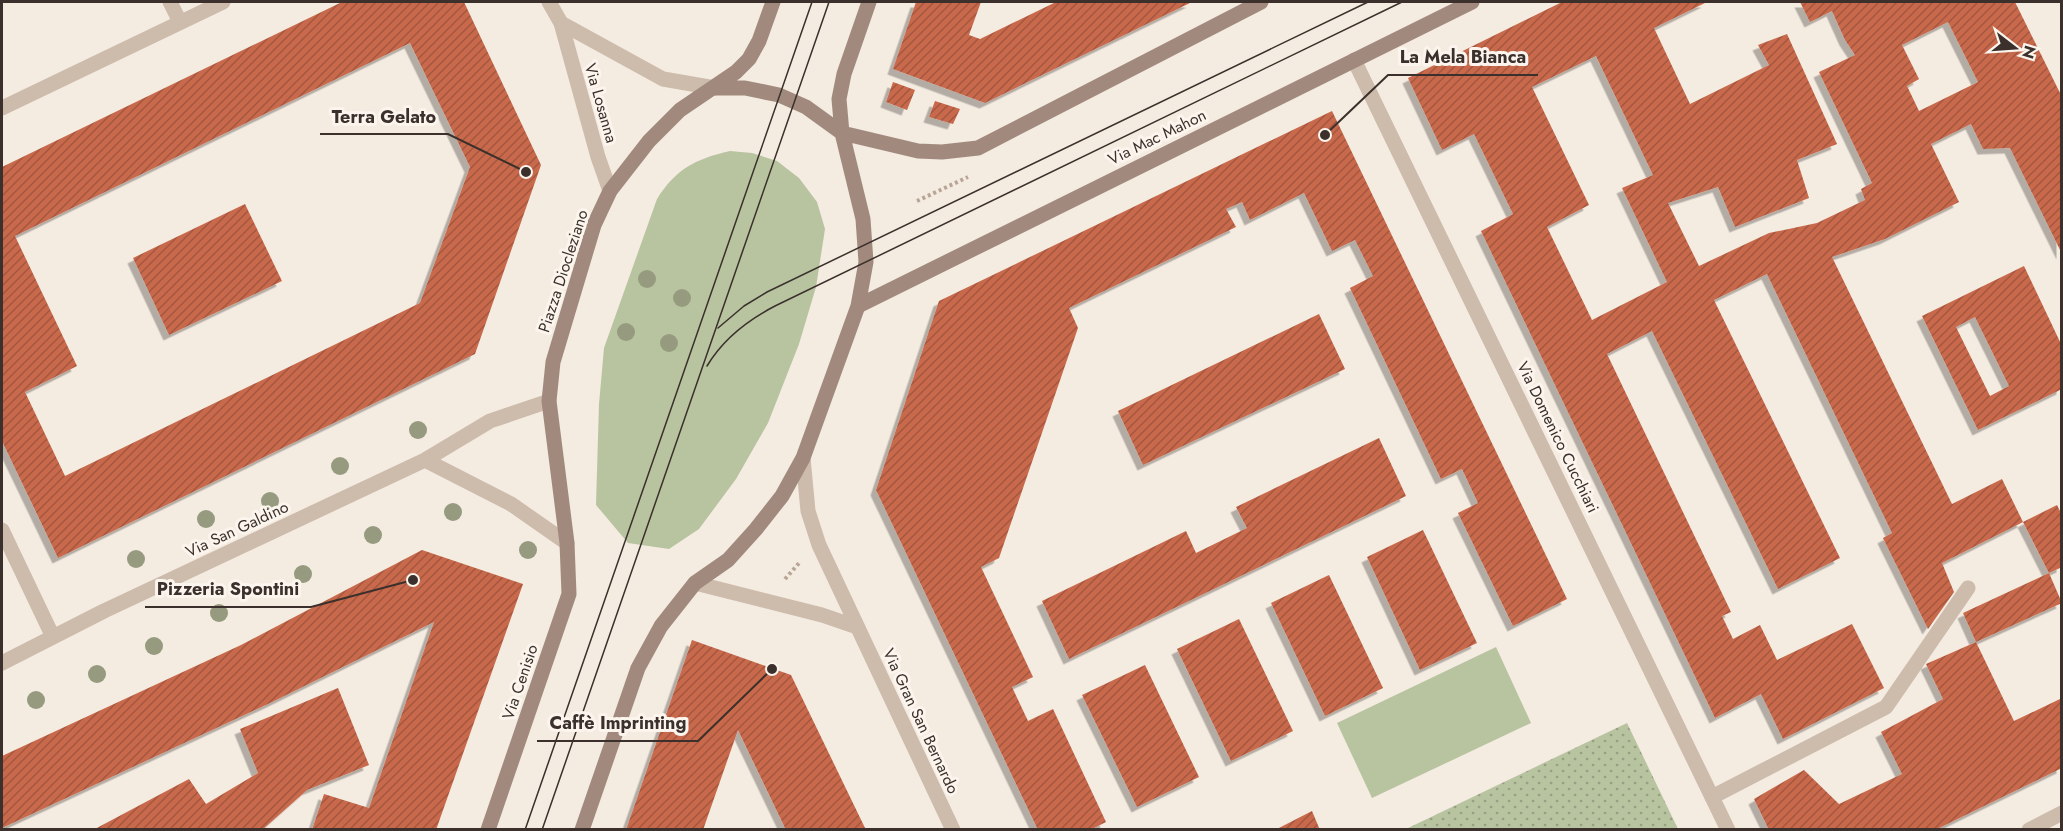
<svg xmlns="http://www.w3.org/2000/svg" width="2063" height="831" font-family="Jost,sans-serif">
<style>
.green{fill:#b8c4a0}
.garden{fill:url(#garden-dots)}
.building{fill:url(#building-hatch);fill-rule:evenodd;filter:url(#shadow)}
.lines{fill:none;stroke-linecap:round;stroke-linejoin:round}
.path{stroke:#b9a596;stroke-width:4;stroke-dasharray:3 3;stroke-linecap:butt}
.lane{stroke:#cdbbac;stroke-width:15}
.street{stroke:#cdbbac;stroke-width:15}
.secondary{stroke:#a18a7d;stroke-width:15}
.tram{stroke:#3b302b;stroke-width:1.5}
.tree{fill:#969b7f}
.labels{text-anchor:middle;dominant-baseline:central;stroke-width:6;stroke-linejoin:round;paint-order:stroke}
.street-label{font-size:16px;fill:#3b302b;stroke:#fbf5ee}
.leader{fill:none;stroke:#3b302b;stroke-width:2}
.callout-dot{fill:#3b302b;stroke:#fbf5ee;stroke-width:2}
.callout-label{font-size:18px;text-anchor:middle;font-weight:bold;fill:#3b302b;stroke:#fbf5ee;stroke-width:6;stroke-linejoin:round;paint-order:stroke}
</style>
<defs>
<pattern id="garden-dots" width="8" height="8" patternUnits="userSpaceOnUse" patternTransform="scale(1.5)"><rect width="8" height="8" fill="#b8c4a0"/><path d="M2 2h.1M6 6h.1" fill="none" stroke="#97a083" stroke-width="1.8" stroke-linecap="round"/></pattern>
<pattern id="building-hatch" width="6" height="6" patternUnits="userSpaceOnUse" patternTransform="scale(1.5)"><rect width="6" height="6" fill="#c8694b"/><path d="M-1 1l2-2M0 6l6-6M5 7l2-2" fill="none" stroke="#a4573f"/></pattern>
<filter id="shadow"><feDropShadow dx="-5.5" dy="5.5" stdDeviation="0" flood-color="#0004"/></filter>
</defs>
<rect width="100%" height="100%" fill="#f4ebe1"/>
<path class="green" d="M730 151 752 153 777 161 799 178 817 202 825 229 816 287 799 344 768 423 736 479 699 529 669 549 628 543 596 505 599 404 604 348 657 199C676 169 695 159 730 151Z
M1496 647 1531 723 1372 798 1337 723Z"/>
<path class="garden" d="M1627 723 1678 829H1406Z"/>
<path class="building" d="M342 2H464L541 165 475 354 58 558 2 441V167ZM410 43 470 167 420 303 65 476 25 392 77 366 15 236Z
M916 2H981L969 35 980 39 1056 2H1192L985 103 893 69Z
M1562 2H1707L1654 28 1690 104 1769 65 1758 45 1787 34 1837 144 1797 160 1809 198 1735 227 1718 187 1668 203 1699 266 1769 233 1817 223 1865 200 1861 189 1872 183 1819 72 1855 55 1845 40 1832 11 1810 22 1800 2H2015L2062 97V254L2010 148 1983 149 1971 124 1931 144 1959 202 1885 239 1832 257 1952 504 2002 479 2023 522 1942 563 1954 592 1928 629 1883 538 1892 533 1767 274 1714 300 1840 558 1778 589 1652 331 1607 354 1731 612 1722 616 1733 639 1760 625 1777 660 1852 624 1884 688 1783 739 1761 694 1715 718 1481 231 1513 214 1474 134 1442 150 1408 78ZM1948 22 1978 82 1919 111 1907 86 1919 79 1902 45ZM1596 56 1653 175 1622 188 1667 282 1592 320 1547 227 1589 205 1532 87Z
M893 82 915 90 907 110 886 102Z
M935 101 960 109 953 124 929 117Z
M1332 111 1567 599 1513 626 1458 513 1478 503 1462 469 1441 479 1350 288 1373 276 1355 240 1332 251 1304 193 1250 220 1242 202 1226 209 1236 227 1069 308 1078 328 999 558 981 567 1033 677 1012 687 1028 721 1053 709 1106 822 1090 830H1038L876 490 939 301Z
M245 204 282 281 169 335 133 258Z
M2024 266 2062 346V389L1978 430 1922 316ZM1975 317 2009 386 1990 396 1956 327Z
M1319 314 1345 369 1143 465 1118 411Z
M1379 438 1406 496 1069 659 1042 601 1186 531 1196 553 1247 528 1236 507Z
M2057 505 2062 515V567L2049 573 2023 522Z
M1423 530 1477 643 1420 670 1367 557Z
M422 550 523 584 436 830H312L324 794 369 808 434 622 268 704 2 828V756L241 645Z
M2049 573 2062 603 1976 642 1963 613Z
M1329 575 1383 688 1325 716 1271 603Z
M1239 619 1293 731 1231 761 1177 649Z
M692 640 791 675 866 830H786L738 730 703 830H626Z
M1976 642 2014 721 2062 698V768L1935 830H1769L1754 799 1804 770 1839 804 1902 774 1881 732 1943 699 1926 664Z
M1145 665 1199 777 1137 807 1082 695Z
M338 688 369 765 307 790 262 830H93L189 779 206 804 258 773 240 729Z
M1312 811 1320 830H1275Z"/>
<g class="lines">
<path class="path" d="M917 201 968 177
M785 579 800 562"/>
<path class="lane" d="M170 2 180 22
M1712 797 1886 707 1968 588"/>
<path class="street" d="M549 2 561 23 598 157 610 191
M561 23 663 79 715 88
M1354 60 1728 830
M2 108 223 2
M803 458 808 511 819 545 953 830
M425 460 511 504 567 543
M2 530 53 637
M695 583 822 615 857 627
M2 663 104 611 425 460 490 421 549 401
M2029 830 2062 813"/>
<path class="secondary" d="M715 88H745L779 95 806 107 842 133 918 151 942 152 978 148 1261 2
M858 306 1472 2
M488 830 569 594 567 543 549 401 553 362 594 225 610 191 649 141 680 110 736 72 749 59 759 41 773 2
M582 830 638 668 661 626 695 583 728 560 756 529 782 496 803 458 858 306 866 262 863 219 842 133 839 99 844 74 869 2"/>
<path class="tram" d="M718 328 744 306 767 292 1368 2
M707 366C723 339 748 320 775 306L1402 2
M525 830 812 2
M542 830 829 2"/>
</g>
<g class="tree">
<circle cx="647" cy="279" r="9"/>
<circle cx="682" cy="298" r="9"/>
<circle cx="626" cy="332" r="9"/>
<circle cx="669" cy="343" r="9"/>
<circle cx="418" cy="430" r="9"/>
<circle cx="340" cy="466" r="9"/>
<circle cx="270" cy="501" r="9"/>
<circle cx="453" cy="512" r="9"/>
<circle cx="206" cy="519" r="9"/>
<circle cx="373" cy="535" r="9"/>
<circle cx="528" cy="550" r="9"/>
<circle cx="136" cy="559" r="9"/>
<circle cx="303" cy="574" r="9"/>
<circle cx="219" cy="613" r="9"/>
<circle cx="154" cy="646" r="9"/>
<circle cx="97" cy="674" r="9"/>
<circle cx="36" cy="700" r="9"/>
</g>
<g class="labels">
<g class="street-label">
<text transform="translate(601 103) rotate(74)">Via Losanna</text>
<text transform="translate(1157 137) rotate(-26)">Via Mac Mahon</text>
<text transform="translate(563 271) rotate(-72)">Piazza Diocleziano</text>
<text transform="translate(1558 437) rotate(64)">Via Domenico Cucchiari</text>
<text transform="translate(237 529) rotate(-25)">Via San Galdino</text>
<text transform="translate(520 682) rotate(-71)">Via Cenisio</text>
<text transform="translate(921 721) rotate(65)">Via Gran San Bernardo</text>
</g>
</g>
<path class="leader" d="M1325 135L1388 75H1538M526 172L448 134H320M413 580L311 607H145M772 669L698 741H537"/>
<g class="callout-dot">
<circle cx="1325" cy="135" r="6"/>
<circle cx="526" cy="172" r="6"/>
<circle cx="413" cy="580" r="6"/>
<circle cx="772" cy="669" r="6"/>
</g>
<g class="callout-label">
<text x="1463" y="63">La Mela Bianca</text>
<text x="384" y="123">Terra Gelato</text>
<text x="228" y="595">Pizzeria Spontini</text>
<text x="618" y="729">Caffè Imprinting</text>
</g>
<rect width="2063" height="831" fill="none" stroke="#3b302b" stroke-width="6"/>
<g transform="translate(2015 48) rotate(107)" stroke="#fbf5ee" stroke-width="4.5" paint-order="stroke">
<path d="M0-4.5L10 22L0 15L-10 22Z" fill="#3b302b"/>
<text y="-9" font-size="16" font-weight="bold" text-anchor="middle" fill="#3b302b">N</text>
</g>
</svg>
